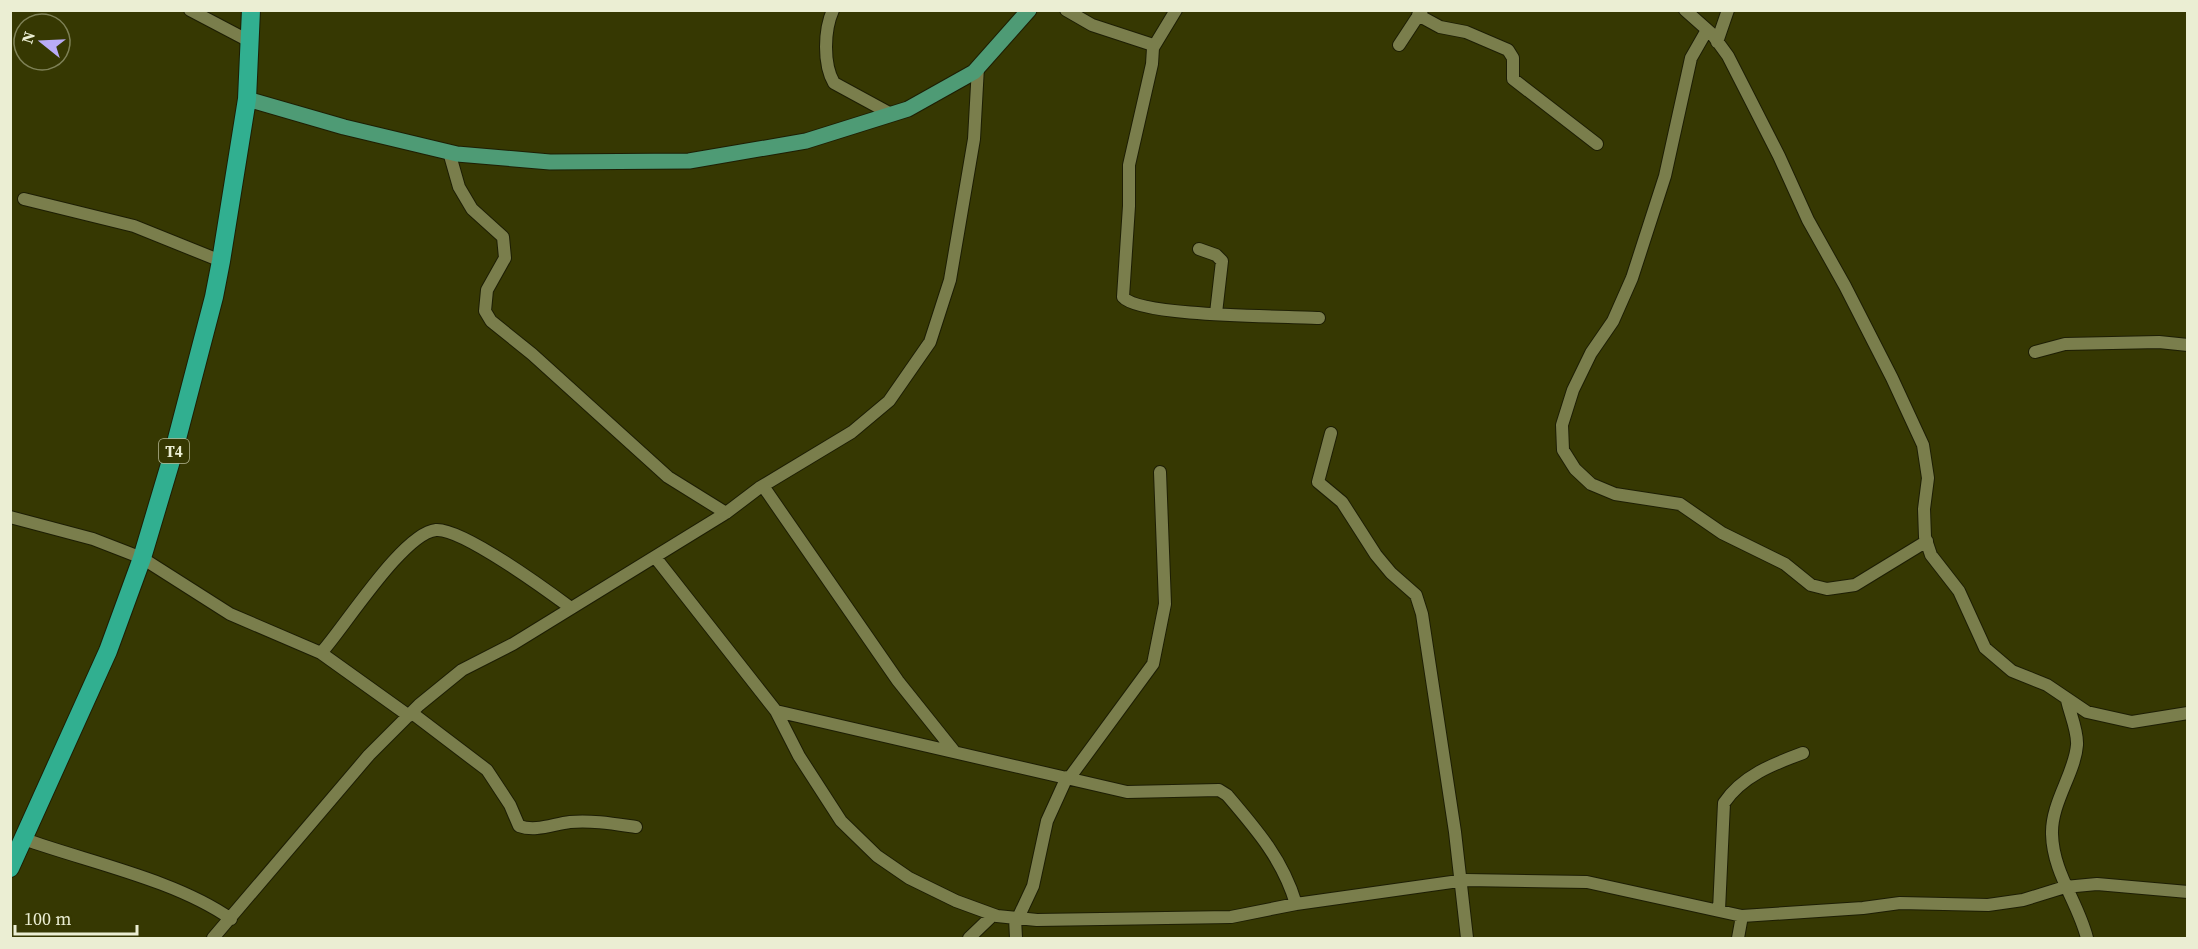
<svg xmlns="http://www.w3.org/2000/svg" width="2198" height="949" font-family="'Source Serif 4',serif">
<style>
.lines{fill:none;stroke-linecap:round;stroke-linejoin:round}
.minor-casing{stroke:#1d1e04;stroke-width:14}
.major-casing{stroke:#1d1e04;stroke-width:17}
.highway-casing{stroke:#1d1e04;stroke-width:20}
.minor{stroke:#7a7e4c;stroke-width:12}
.major{stroke:#4e9b75;stroke-width:15}
.highway{stroke:#31af90;stroke-width:18}
.labels{text-anchor:middle;dominant-baseline:central;stroke-width:6;stroke-linejoin:round;paint-order:stroke}
.shield{fill:#363802;stroke:#b5b794;stroke-width:1.5}
.shield-label{font-size:15px;font-weight:bold;fill:#ebeed3}
</style>
<rect width="100%" height="100%" fill="#363802"/>
<g class="lines">
<g class="minor-casing">
<path id="minor" d="M190 10 249 41
M833 10C824 30 823 64 834 83L891 114
M1066 10 1092 25 1150 44 1153 48 1152 64 1129 165V206L1123 297C1139 317 1286 316 1319 318
M1685 10 1712 34 1728 56 1779 156 1808 220 1845 286 1892 378 1923 445 1928 478 1924 509 1925 537 1931 555 1959 591 1985 648 2012 671 2047 685 2087 712 2132 722 2188 713
M1418 15 1440 27 1466 32 1508 50 1513 58V79L1597 144
M1707 30 1691 58 1665 176 1632 278 1613 321 1591 353 1573 390 1562 425 1563 450 1575 469 1591 484 1615 494 1680 504 1722 533 1785 564 1811 585 1827 589 1855 585 1927 541
M1717 42 1728 10
M1399 45 1422 10
M1153 48 1176 10
M449 152 459 187 472 209 503 237 505 258 487 290 485 311 491 321 532 354 668 477 726 513
M24 199 134 226 221 261
M1199 249 1216 255 1222 261 1216 313
M2035 352 2065 344 2159 342 2188 345
M1331 433 1318 482 1342 502 1376 555 1391 573 1416 595 1422 614 1455 832 1467 938
M763 486 898 681 954 751
M10 517 93 539 142 558 230 614 321 653 409 716
M655 557 776 711 799 756 841 821 877 856 909 878 956 901 997 916 1037 920 1231 917 1296 904 1466 880 1587 882 1742 916 1863 908 1900 903 1988 905 2023 900 2065 887 2097 884 2188 892
M321 653C344 628 403 533 436 530 462 528 548 591 571 608
M2067 700C2070 714 2078 731 2077 745 2075 773 2051 803 2052 834 2053 873 2078 902 2087 938
M776 711 1127 792 1219 790 1227 795C1257 830 1283 860 1296 904
M412 713 487 770 510 805 519 826C536 832 553 824 570 822 592 820 615 824 636 827
M1070 777 1153 664 1165 604 1160 472
M24 839C88 862 176 880 231 919
M1719 910 1724 803C1742 776 1773 764 1803 753
M1015 918 1016 938
M1018 918 1033 886 1047 821 1067 777
M213 938 369 755 419 705 462 670 513 644 726 513 759 488 852 432 889 401 930 342 950 280 974 139 978 67
M969 938 993 915
M1738 938 1742 916"/>
</g>
<g class="major-casing">
<path id="major" d="M247 99 344 127 457 154 550 162 689 161 806 141 908 109 974 72 1029 10"/>
</g>
<g class="highway-casing">
<path id="highway" d="M10 868 108 651 142 558 173 454 214 297 221 261 247 99 251 10"/>
</g>
<use href="#minor" class="minor"/>
<use href="#major" class="major"/>
<use href="#highway" class="highway"/>
</g>
<g class="labels">
<rect class="shield" x="159" y="439" width="30" height="24" rx="4.5"/>
<g class="shield-label">
<text x="174" y="451">T4</text>
</g>
</g>
<rect width="2198" height="949" fill="none" stroke="#ebeed3" stroke-width="24"/>
<g transform="translate(42 42) rotate(288)"><circle r="28" fill="#363802" stroke="#7e8156" stroke-width="1.5"/>
<path d="M0-4.5L10 22L0 15L-10 22Z" fill="#b9abf7"/>
<text y="-9" font-size="16" font-weight="bold" text-anchor="middle" fill="#ebeed3">N</text>
</g>
<path d="M15 925v9h122v-9" fill="none" stroke="#ebeed3" stroke-width="3"/>
<text x="24" y="925" font-size="18" fill="#ebeed3" stroke="#363802" stroke-width="4.5" paint-order="stroke">100 m</text>
</svg>
